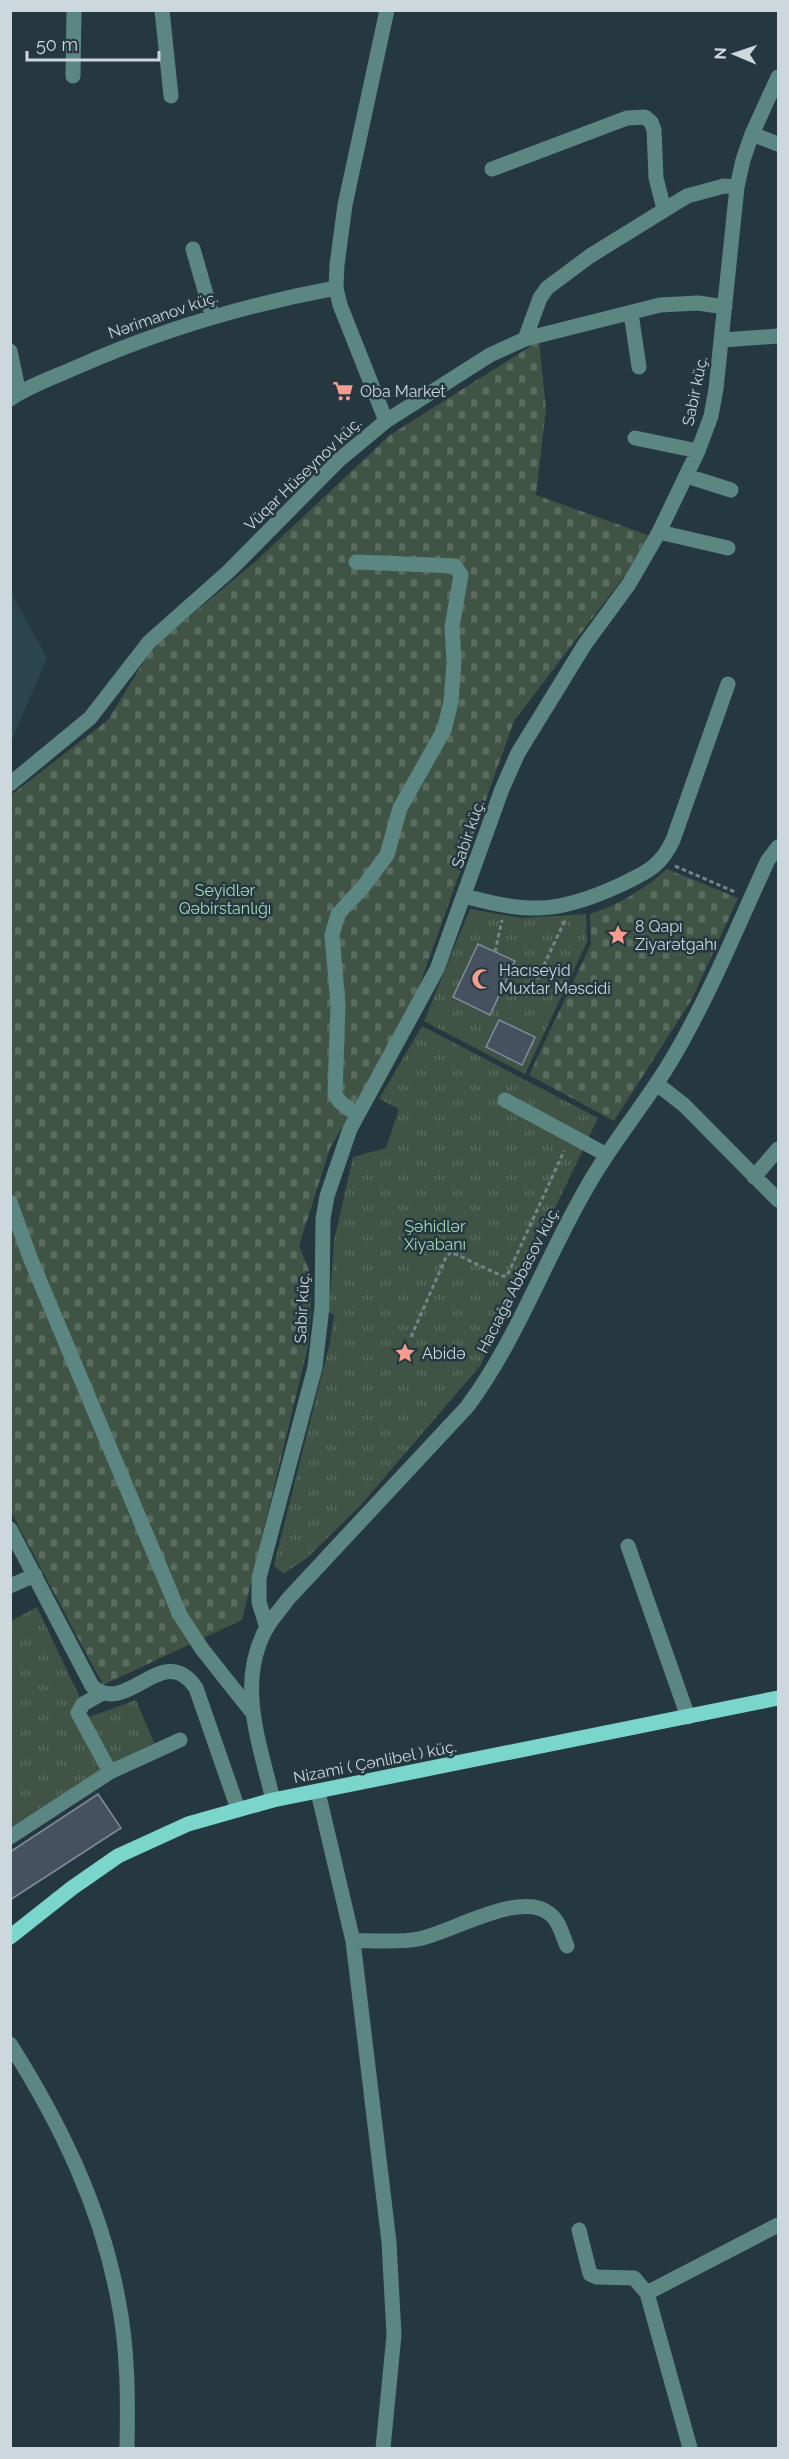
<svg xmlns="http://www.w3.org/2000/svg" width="789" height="2459" font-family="Raleway,sans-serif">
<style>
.built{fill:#2a454e}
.grass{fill:url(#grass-tufts)}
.cemetery{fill:url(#cemetery-stones)}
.building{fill:#46515f;stroke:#808c9b;stroke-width:1.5}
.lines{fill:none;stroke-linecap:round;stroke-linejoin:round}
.path{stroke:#75848a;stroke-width:3;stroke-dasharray:4.5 3;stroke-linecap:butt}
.minor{stroke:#5b8681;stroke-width:15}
.major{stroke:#7ad6cd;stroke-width:15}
.labels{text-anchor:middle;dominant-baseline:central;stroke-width:5;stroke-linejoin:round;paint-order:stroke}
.street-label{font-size:16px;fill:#cdd8dd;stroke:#25383f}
.poi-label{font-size:16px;fill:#cdd8dd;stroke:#25383f;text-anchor:start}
.park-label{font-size:16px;fill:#a5dab4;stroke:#25383f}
</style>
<defs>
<pattern id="grass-tufts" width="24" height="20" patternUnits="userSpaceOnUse" patternTransform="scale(1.5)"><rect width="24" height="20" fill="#3f5445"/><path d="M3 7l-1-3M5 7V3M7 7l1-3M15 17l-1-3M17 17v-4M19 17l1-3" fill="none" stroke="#5a6c5f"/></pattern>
<pattern id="cemetery-stones" width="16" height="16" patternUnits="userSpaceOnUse" patternTransform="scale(1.5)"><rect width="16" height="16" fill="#3f5445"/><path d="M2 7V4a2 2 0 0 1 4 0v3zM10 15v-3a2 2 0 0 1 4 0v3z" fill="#5a6c5f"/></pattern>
</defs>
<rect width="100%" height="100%" fill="#25383f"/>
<path class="built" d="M11 592 47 658 11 742Z"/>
<path class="grass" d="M470 909 522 918 586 914 587 942 525 1074 424 1021Z
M422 1026 598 1118 480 1366 360 1506 307 1558 283 1574 274 1565 330 1342 334 1315 329 1312 334 1241 353 1157 386 1148 399 1109 379 1099Z
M37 1607 89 1717 136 1700 154 1743 98 1771 11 1827V1621Z"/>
<path class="cemetery" d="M539 341 546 409 536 495 648 535 626 574 514 721 410 1012 330 1148 299 1246 309 1270 311 1304 308 1346 242 1620 103 1685 11 1512V795L108 720 152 648 256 561 390 435Z
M667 869 738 898 692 999 614 1121 529 1075 591 944 590 914C620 904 643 890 667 869Z"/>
<path class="building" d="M478 944 515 961 490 1015 453 997Z
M499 1020 535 1037 522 1065 486 1047Z
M98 1794 121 1828 10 1900V1852Z"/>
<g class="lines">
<path class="path" d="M675 866 735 892
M495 952 502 920
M531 993 565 920
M411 1337 446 1257 451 1252 502 1276H507L564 1151"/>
<path class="minor" d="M162 10 171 96
M73 76 74 10
M752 134 778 144
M492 169 627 118 645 117 651 122 654 130 656 178 664 209
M193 249 212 315
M631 313 639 367
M525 339 540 298 547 288 590 256 687 196 724 186 737 187
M723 340 778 336
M10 351 19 393
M10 399C30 385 55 377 77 367 162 329 244 305 336 288
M386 421 340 305 336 288 337 265 345 205 387 10
M635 438 698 451
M687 476 731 490
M659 532 728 548
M356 562 455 566 461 575 452 627 454 662 451 702 444 730 400 808 387 855 363 887 338 914 332 935 338 1005 335 1094 339 1101 356 1114
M10 784 90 718 149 642 229 571 339 460 386 421 490 355 525 339 660 305 698 303 725 307
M465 896C527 914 559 913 618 886 645 873 660 868 673 840L728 684
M657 1084 684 1105 778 1200
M505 1100 607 1155
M754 1177 778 1149
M10 1202 31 1260 180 1615 202 1649 252 1712
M10 1529 92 1686C127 1718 163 1639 196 1688L238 1809
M628 1546 688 1717
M10 1586 35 1575
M267 1628 259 1602V1578L315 1367 322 1307 323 1219 327 1196 350 1129 437 969 502 789 518 753 585 644 629 584 659 532 698 451 711 416 716 389 737 187 743 160 752 134 778 77
M101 1694 83 1704 78 1713 110 1772
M318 1792 353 1941 389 2242 394 2335 383 2448
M273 1800C260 1744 236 1684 266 1629 272 1618 281 1609 288 1599L467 1407C517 1340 545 1259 587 1187 613 1140 649 1100 675 1054 711 992 738 925 768 860L778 847
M10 1837 110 1772 180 1740
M353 1941C374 1940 398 1943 418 1939 451 1933 521 1889 550 1914 560 1922 562 1935 567 1946
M10 2044C60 2123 101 2207 118 2299 128 2348 128 2399 127 2448
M579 2230 590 2274 597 2277 634 2278 647 2293
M690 2448 647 2293 778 2225"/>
<path class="major" d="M10 1937 72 1888 118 1856 188 1824 273 1800 778 1698"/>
</g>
<defs>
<g id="supermarket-bare" transform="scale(1.62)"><path d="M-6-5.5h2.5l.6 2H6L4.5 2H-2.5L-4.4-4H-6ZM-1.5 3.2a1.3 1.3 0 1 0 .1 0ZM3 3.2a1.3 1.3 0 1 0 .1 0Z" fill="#f59d8f" stroke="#25383f" stroke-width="2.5" paint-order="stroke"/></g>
<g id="sight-bare" transform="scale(1.62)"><path d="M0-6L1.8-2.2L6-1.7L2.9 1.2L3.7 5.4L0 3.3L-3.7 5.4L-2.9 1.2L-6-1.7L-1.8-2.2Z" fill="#f59d8f" stroke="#25383f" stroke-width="2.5" paint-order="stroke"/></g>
<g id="mosque-bare" transform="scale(1.62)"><path d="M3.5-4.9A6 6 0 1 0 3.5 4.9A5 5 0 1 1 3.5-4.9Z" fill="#f59d8f" stroke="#25383f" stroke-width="2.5" paint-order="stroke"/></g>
</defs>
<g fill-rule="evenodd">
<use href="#supermarket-bare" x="343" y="391"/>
<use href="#sight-bare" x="618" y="935"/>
<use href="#mosque-bare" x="482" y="979"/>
<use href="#sight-bare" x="405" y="1353"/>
</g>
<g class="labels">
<g class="street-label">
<text transform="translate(163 315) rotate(-19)">Nərimanov küç.</text>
<text transform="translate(695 391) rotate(-78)">Sabir küç.</text>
<text transform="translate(303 474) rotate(-44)">Vüqar Hüseynov küç.</text>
<text transform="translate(468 834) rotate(-71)">Sabir küç.</text>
<text transform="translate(518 1280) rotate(-63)">Hacıağa Abbasov küç.</text>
<text transform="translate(302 1308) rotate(-87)">Sabir küç.</text>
<text transform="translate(375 1762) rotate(-11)">Nizami ( Çənlibel ) küç.</text>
</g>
<g class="poi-label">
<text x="360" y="391">Oba Market</text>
<text x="635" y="926">8 Qapı<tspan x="635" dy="18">Ziyarətgahı</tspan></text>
<text x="499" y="970">Hacıseyid<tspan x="499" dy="18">Muxtar Məscidi</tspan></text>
<text x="422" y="1353">Abidə</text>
</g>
<g class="park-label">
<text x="225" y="890">Seyidlər<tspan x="225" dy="18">Qəbirstanlığı</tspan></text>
<text x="435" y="1226">Şəhidlər<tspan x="435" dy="18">Xiyabanı</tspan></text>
</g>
</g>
<rect width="789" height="2459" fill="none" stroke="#cdd8dd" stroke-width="24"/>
<g transform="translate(735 54) rotate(272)" stroke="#25383f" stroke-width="4.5" paint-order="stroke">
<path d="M0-4.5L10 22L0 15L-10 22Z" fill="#cdd8dd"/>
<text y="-9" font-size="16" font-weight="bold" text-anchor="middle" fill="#cdd8dd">N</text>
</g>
<path d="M27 51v9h132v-9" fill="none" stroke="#cdd8dd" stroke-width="3"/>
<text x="36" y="51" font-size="18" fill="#cdd8dd" stroke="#25383f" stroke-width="4.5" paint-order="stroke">50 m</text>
</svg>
